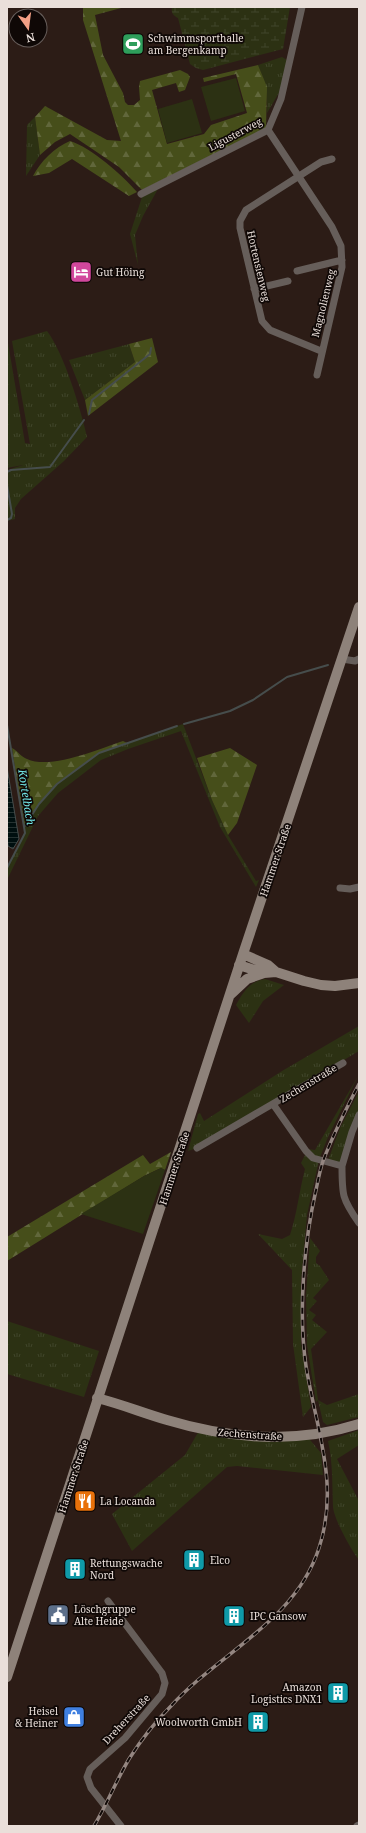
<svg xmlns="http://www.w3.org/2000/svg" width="366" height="1833" font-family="'Noto Serif',serif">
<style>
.grass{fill:url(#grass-tufts)}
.forest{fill:url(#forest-firs)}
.wetland{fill:url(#wetland-marsh)}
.green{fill:#2c3113}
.water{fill:url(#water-rules);stroke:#464d4c}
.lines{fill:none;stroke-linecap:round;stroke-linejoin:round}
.stream{stroke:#464d4c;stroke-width:2}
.street{stroke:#665e5a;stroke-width:7}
.secondary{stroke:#8e827a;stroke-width:10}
.rail-casing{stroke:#948681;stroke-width:3.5}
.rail{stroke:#0f0806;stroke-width:2;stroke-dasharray:6;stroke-linecap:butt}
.labels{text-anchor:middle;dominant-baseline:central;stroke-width:3.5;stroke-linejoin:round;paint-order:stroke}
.poi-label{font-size:10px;fill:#eadfda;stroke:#0f0806;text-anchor:start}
.street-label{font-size:10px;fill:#eadfda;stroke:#0f0806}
.water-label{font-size:11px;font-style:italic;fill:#71e5e5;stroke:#0f0806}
</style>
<defs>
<pattern id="grass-tufts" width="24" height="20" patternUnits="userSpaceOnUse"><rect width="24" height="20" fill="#2c3113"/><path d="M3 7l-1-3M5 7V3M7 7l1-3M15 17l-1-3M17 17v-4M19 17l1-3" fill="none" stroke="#40452a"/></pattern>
<pattern id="forest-firs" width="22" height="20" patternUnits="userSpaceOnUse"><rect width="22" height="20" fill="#464e1a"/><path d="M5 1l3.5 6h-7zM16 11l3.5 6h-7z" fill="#61673b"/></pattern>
<pattern id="wetland-marsh" width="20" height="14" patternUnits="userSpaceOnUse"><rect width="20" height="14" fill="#2c3113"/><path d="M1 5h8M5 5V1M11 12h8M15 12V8" fill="none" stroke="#40452a"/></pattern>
<pattern id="water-rules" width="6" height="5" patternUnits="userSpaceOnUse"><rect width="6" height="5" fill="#000f0f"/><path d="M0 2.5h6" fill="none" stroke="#253231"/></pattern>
</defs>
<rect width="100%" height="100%" fill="#2c1c16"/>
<path class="grass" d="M282 57 287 60 280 91 267 113C268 93 265 82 258 65Z
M35 117 40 155 26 176 27 125Z
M159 187 143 216 135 235 138 265 130 234 142 197Z
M47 331C64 353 81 410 87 437L64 461 21 499 15 508V519L7 521V470L23 465 7 468V343H8L25 443 30 444 12 341Z
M129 344 135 362 85 400 69 360Z
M183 724 212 800 228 835 256 881 259 880 256 887 220 827 181 731 128 749 101 760 58 793 38 816 7 880V868L25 833 24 827 39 804 57 784 99 753Z
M265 979 284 985 263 1001 249 1023 236 1005C244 991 249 982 265 979Z
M359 1026V1051L197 1148 188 1151 198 1114 200 1113 204 1121 282 1071Z
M358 1076 328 1137 319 1160 307 1215 301 1282V1343L311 1407 303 1417 293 1344 292 1270 258 1234 282 1239 290 1235C297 1214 299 1192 305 1169L301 1163 308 1149 315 1150Z
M359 1091V1115L342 1166 327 1163 340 1128Z
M310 1238 320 1251 316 1257V1263L320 1266 329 1280 313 1298 317 1301 309 1310 316 1315 312 1320 327 1332 311 1349 318 1400 327 1405 359 1394V1417L327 1425 323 1422 318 1400 316 1402 307 1345 306 1296Z
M7 1321 99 1351 84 1397 7 1374Z
M200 1429 306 1435 321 1453 323 1475 237 1466 227 1467 132 1551 112 1514 185 1455Z
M359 1430V1445L337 1459 359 1501V1560C351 1550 334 1519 333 1507 332 1485 333 1463 328 1441Z"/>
<path class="forest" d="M83 7H125L95 15 103 55 123 93 125 102 128 105H134L140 100 139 87 140 81 180 70 188 74 190 77 185 90 179 92 176 83 152 90 167 144 204 134 211 125 247 113 236 74 204 82 203 78 258 65 267 87 266 128 142 190 119 167 70 134 55 142 40 155 35 117 45 106 107 140 121 141 83 20Z
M70 141C92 148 122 175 137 192L129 196 72 159 49 173 33 176C40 162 55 147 70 141Z
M152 338 158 362 88 416 85 400 135 362 129 344Z
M123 741 127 743 99 753 57 784 39 804 24 827 12 748C18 751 21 757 27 759 51 770 99 749 123 741Z
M230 748 257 765 237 823 228 835 212 800 197 758Z
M171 1152 165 1170 161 1168 144 1176 7 1261V1237L143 1155 150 1164Z"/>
<path class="wetland" d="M172 7H290L283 49 203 70 196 68 190 64 178 18C173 15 171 13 172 7Z"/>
<path class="green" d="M236 78 245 111 211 121 201 87Z
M192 99 202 133 167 143 158 109Z
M161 1168 165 1170 143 1234 81 1214 144 1176Z"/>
<path class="water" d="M7 767 19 839 13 849 8 846 7 838Z"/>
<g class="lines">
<path class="stream" d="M89 414 92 400 150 354 151 348
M7 472 11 470 50 467 84 420
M7 485 12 514 11 518 7 520
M184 724 230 711 253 700 287 677 328 665
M7 725 25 833 7 868
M24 827 39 804 57 784 99 753 177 726"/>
<path class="street" d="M268 130 332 227 341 246 342 267 317 375
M141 194 268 130 281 99 302 7
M297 271 342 260
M254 289 288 281
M321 351 270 330 262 321 240 228V221L246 210 321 162 332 159
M342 659 355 661 359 659
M340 888 350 889 359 887
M273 1104 306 1151 313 1158 342 1166 352 1132 359 1115
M197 1148 343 1063
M342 1166C342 1195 342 1199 359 1223
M108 1601 162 1673 165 1683 162 1694 125 1738 90 1769 87 1777 91 1788 121 1826
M357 1826 359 1825"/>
<path class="secondary" d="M243 954 268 965 276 972
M239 965 264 973 276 972 304 981 321 985 335 986 359 983
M231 994 247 979 264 973
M97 1398C121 1404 143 1413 167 1420 230 1439 296 1444 359 1424
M7 1677 243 954 359 607"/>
<g class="rail-casing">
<path id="rail" d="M94 1826C107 1804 116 1781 129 1759 141 1740 155 1722 171 1706 220 1652 295 1622 319 1548 340 1484 316 1429 306 1366 298 1312 304 1242 316 1190 318 1180 320 1170 323 1161 333 1135 346 1109 359 1084"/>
</g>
<use href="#rail" class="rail"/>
</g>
<defs>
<g id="stadium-square" transform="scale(1.15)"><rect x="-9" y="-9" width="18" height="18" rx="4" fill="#2e9e5b" stroke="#0f0806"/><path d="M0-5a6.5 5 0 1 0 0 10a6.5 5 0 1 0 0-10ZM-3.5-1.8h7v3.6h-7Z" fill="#fff"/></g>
<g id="hotel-square" transform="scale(1.15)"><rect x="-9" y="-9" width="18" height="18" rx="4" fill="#d1479c" stroke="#0f0806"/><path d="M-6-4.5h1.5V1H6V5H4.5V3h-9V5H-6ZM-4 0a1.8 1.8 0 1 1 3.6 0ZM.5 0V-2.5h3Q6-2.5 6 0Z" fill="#fff"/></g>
<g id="restaurant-square" transform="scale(1.15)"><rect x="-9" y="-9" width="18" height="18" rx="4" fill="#e8710a" stroke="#0f0806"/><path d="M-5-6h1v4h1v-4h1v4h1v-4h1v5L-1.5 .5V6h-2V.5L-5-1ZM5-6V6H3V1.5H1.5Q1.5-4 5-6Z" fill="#fff"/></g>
<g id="building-square" transform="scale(1.15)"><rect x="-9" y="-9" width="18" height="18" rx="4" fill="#0f9aa8" stroke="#0f0806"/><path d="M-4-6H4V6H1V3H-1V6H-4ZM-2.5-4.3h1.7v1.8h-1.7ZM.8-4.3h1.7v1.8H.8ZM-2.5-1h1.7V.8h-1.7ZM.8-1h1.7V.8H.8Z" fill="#fff"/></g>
<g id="civic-square" transform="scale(1.15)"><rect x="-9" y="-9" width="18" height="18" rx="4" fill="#5c6f8a" stroke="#0f0806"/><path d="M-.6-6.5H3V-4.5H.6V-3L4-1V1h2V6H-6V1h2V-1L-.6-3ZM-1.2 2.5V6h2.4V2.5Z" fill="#fff"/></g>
<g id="shop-square" transform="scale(1.15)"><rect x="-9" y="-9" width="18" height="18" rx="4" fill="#3f7fe0" stroke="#0f0806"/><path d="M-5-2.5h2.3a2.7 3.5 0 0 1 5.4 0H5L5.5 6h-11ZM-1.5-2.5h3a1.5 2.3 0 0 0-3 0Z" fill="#fff"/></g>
</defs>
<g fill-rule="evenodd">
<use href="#stadium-square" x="133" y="44"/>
<use href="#hotel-square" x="81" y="272"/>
<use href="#restaurant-square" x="85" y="1501"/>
<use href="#building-square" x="194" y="1560"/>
<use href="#building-square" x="75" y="1569"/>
<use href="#civic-square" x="58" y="1615"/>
<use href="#building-square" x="234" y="1616"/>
<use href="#building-square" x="338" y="1693"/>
<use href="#shop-square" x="74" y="1717"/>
<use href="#building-square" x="258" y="1722"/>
</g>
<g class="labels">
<g class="poi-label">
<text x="148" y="38">Schwimmsporthalle<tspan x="148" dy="12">am Bergenkamp</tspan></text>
<text x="96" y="272">Gut Höing</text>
<text x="100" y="1501">La Locanda</text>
<text x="210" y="1560">Elco</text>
<text x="90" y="1563">Rettungswache<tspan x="90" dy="12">Nord</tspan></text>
<text x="74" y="1609">Löschgruppe<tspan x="74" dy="12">Alte Heide</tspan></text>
<text x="250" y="1616">IPC Gansow</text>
<text x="322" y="1687" text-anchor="end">Amazon<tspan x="322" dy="12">Logistics DNX1</tspan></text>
<text x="58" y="1711" text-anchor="end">Heisel<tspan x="58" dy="12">&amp; Heiner</tspan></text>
<text x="242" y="1722" text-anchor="end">Woolworth GmbH</text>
</g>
<g class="street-label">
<text transform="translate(235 134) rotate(-28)">Ligusterweg</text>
<text transform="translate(259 266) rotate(77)">Hortensienweg</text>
<text transform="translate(323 303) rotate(-76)">Magnolienweg</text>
<text transform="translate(275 860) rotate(-71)">Hammer Straße</text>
<text transform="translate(308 1083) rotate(-31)">Zechenstraße</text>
<text transform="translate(174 1168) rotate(-72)">Hammer Straße</text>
<text transform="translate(250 1434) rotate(4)">Zechenstraße</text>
<text transform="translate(73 1476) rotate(-72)">Hammer Straße</text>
<text transform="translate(126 1719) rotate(-47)">Dreherstraße</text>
</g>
<g class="water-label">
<text transform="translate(27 797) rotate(81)">Kortelbach</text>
</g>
</g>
<rect width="366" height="1833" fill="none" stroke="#eadfda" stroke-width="16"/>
<g transform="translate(28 28) rotate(166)"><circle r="19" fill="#0f0806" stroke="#675e5b"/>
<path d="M0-3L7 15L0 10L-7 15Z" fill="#f39f85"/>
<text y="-6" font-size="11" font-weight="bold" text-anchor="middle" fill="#eadfda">N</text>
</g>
</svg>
